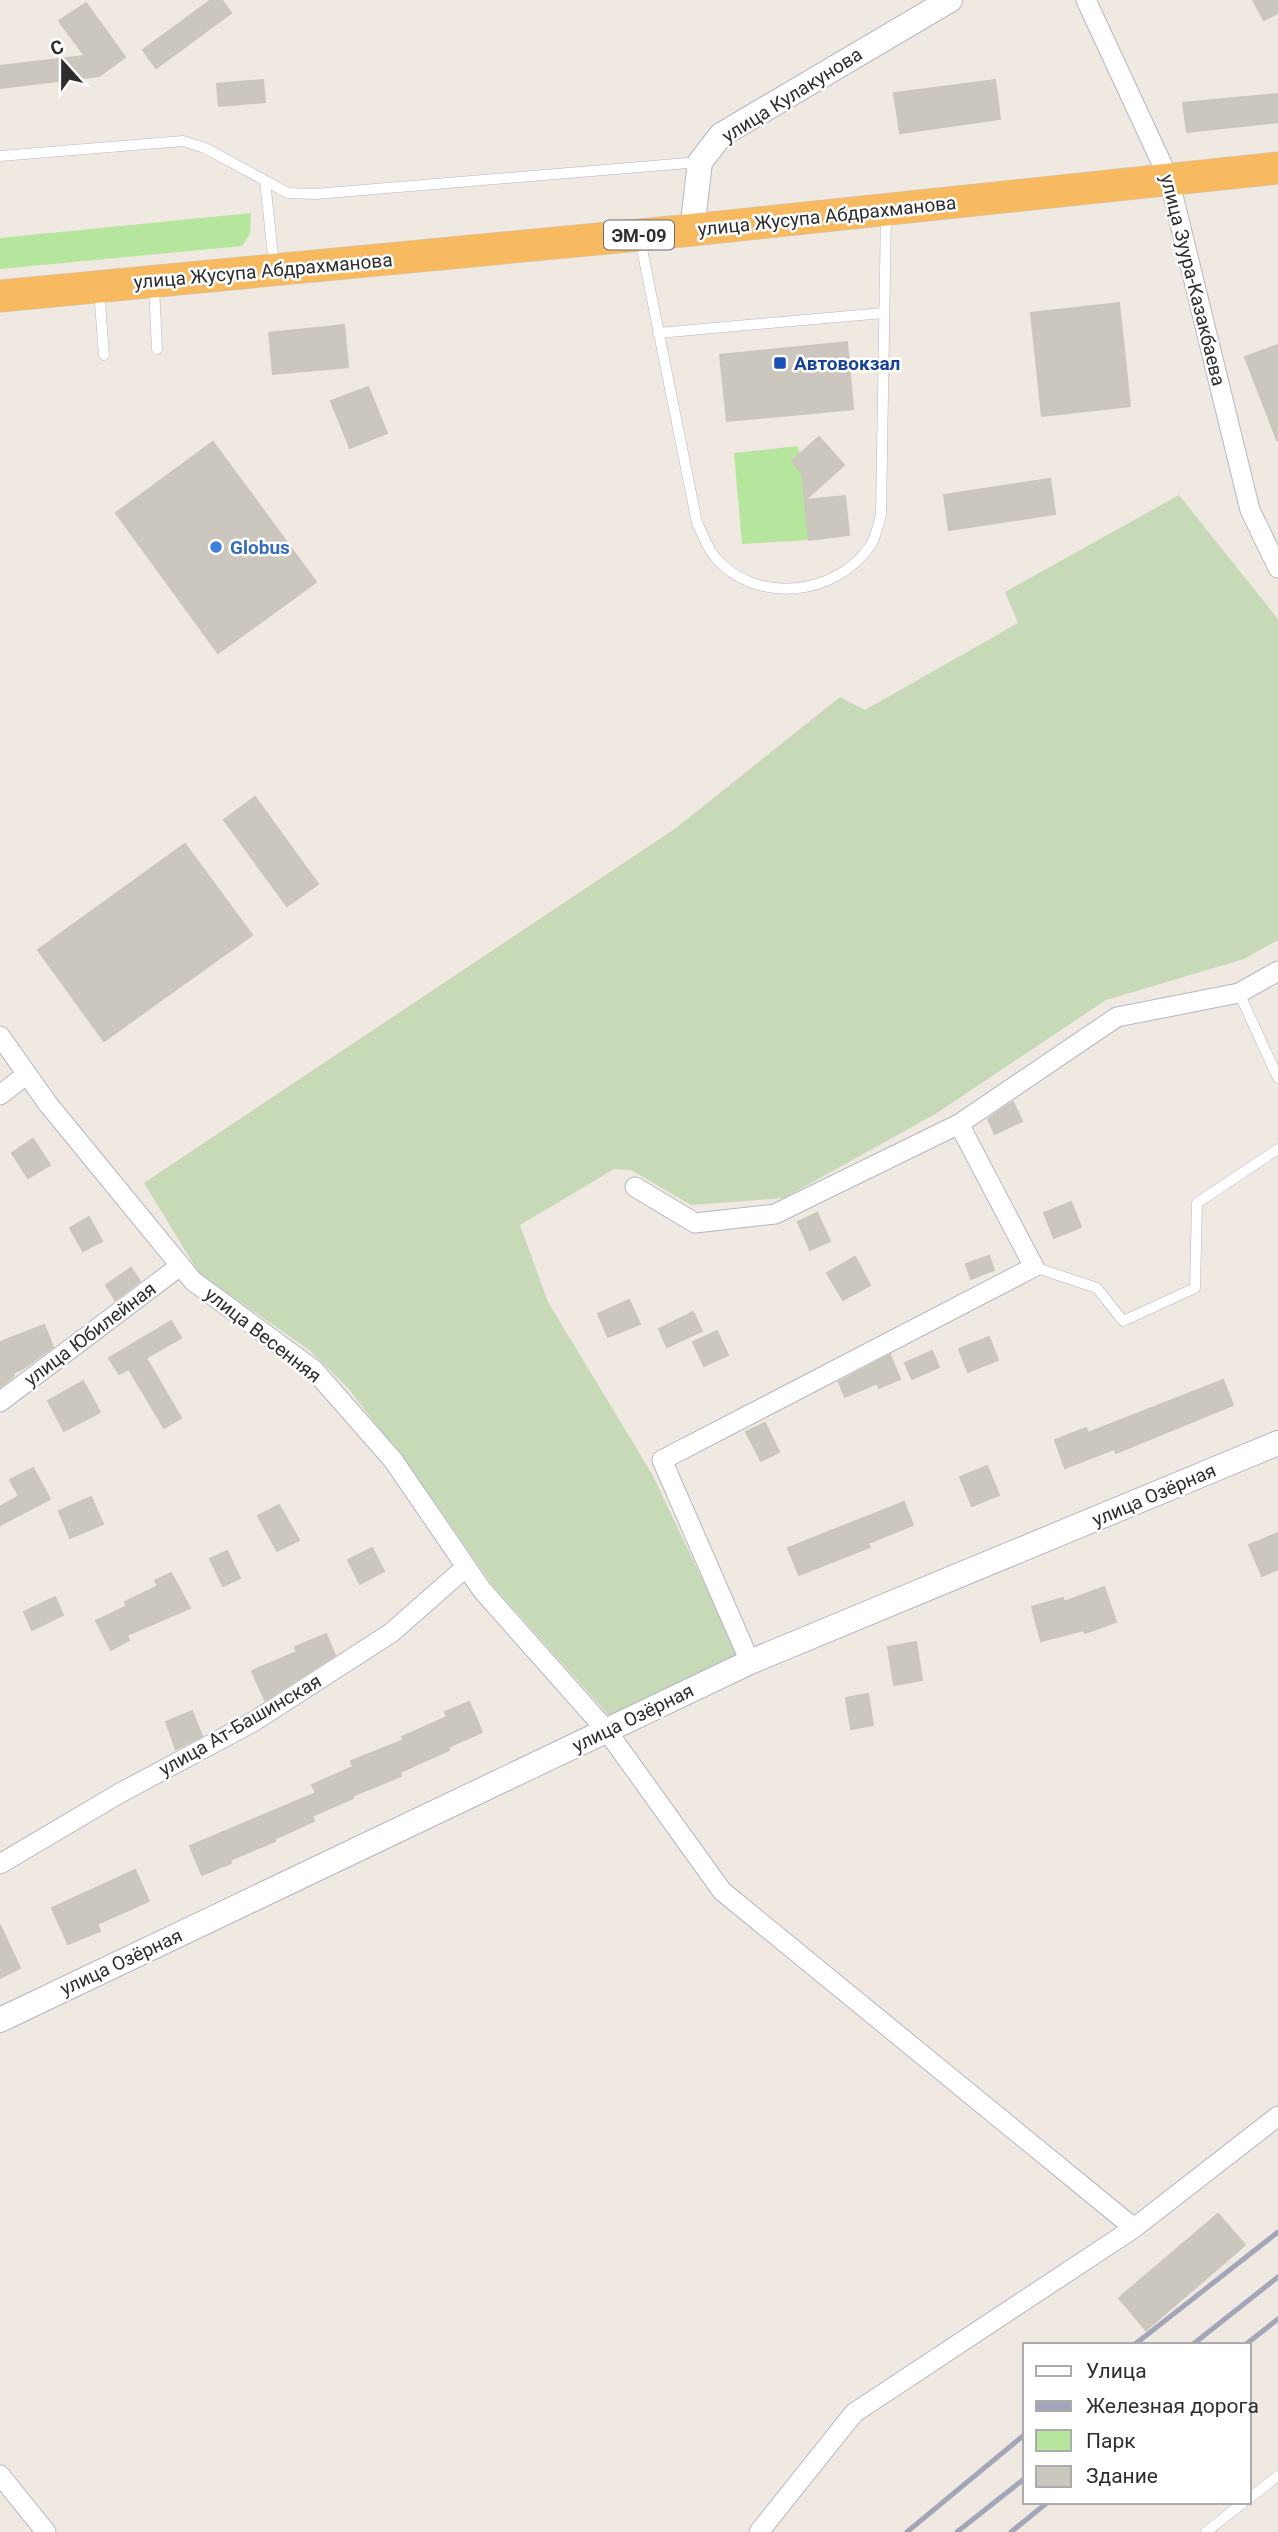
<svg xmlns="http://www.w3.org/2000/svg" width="1278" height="2532" font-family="Roboto,sans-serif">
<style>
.green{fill:#b6e59e}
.cemetery{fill:#c8d9b8}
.building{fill:#cbc7bf;stroke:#cbc5ba;stroke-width:2}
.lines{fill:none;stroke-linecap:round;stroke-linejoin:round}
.service-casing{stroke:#b4b7c1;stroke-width:11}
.minor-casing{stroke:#b4b7c1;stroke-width:21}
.tertiary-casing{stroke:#b4b7c1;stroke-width:26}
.trunk-casing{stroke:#c9c9c9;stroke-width:33}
.service{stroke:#fff;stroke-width:10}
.minor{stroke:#fff;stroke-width:19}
.tertiary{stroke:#fff;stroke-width:24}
.trunk{stroke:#f8ba60;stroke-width:32}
.rail{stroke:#a3a6b8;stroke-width:5}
.transit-dot{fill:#1a4fb4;stroke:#fff;stroke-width:2.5}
.shop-dot{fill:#3f7fe0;stroke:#fff;stroke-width:2.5}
.labels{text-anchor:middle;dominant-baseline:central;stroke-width:5;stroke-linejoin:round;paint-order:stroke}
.shield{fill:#fff;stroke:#6d6d6d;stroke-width:2}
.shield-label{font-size:18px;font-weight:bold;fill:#2e2e2e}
.street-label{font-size:19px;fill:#2e2e2e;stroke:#fff}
.transit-label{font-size:19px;font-weight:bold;fill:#164399;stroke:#fff;text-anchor:start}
.shop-label{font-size:19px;font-weight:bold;fill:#366cbe;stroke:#fff;text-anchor:start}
</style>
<rect width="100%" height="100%" fill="#efe9e1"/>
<path class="green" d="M251 213 250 234 242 246 0 269V238Z
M797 446 800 453 792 461 803 474 809 540 742 544 734 453Z"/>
<path class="cemetery" d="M1179 495 1278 619V940L1244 959 1106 1000 937 1113 784 1198 691 1205 631 1170 614 1169 520 1225 548 1302 652 1474 739 1656 611 1718 493 1586 429 1494 348 1388 309 1350 199 1273 144 1183 676 828 840 697 865 710 1018 623 1005 592Z"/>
<path class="building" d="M211 0H222L231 13 156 68 143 50Z
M1253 0H1278V13L1264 20Z
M86 3 125 57 99 76 0 88V66L85 56 59 21Z
M263 80 265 102 219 106 217 84Z
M995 80 1000 119 900 133 894 93Z
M1278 94V122L1187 132 1183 103Z
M1119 303 1130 406 1042 416 1031 313Z
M344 325 348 367 273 374 269 333Z
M847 342 853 409 727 421 720 355Z
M1278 345V440H1277L1245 357Z
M368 387 387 433 350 448 331 401Z
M819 437 844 465 805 500 845 496 849 535 809 540 802 473 792 461Z
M213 442 316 582 218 653 116 513Z
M1050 479 1055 514 949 530 944 495Z
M255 797 318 884 287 906 224 820Z
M185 844 252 935 104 1041 38 950Z
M1013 1102 1022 1121 995 1134 988 1119Z
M33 1139 50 1165 28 1178 12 1153Z
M1071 1202 1081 1227 1054 1238 1044 1213Z
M817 1213 830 1241 810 1250 798 1222Z
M89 1217 102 1241 83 1251 70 1228Z
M989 1256 994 1270 971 1279 966 1264Z
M855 1257 870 1285 843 1300 827 1273Z
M131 1268 140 1281 115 1300 106 1285Z
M629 1300 640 1324 608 1337 598 1314Z
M693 1312 702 1331 667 1347 659 1329Z
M171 1321 181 1338 146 1358 181 1418 164 1428 129 1369 119 1374 109 1358Z
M44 1325 53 1347 24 1368 13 1373 14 1376 0 1387V1342Z
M717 1331 728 1355 704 1366 693 1342Z
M989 1337 998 1360 968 1372 959 1349Z
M932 1351 939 1367 912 1379 905 1363Z
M890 1355 900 1379 879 1388 877 1383 845 1397 839 1382Z
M1223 1380 1233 1405 1116 1453 1114 1449 1065 1468 1055 1440 1086 1428 1088 1433Z
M83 1381 100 1412 64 1431 48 1401Z
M765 1423 779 1452 761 1461 746 1432Z
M987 1466 999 1495 972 1506 960 1477Z
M33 1468 50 1499 0 1525V1507L19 1496 10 1480Z
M91 1497 103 1524 70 1538 59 1511Z
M904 1502 913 1525 868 1543 870 1547 799 1575 788 1548Z
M279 1505 299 1540 277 1551 258 1516Z
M1278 1533V1569L1262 1576 1249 1545Z
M372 1548 384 1571 360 1584 348 1560Z
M227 1551 240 1578 223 1586 210 1559Z
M171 1573 190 1608 127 1635 129 1640 111 1650 96 1621 127 1606 125 1602 158 1586 155 1581Z
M1104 1587 1116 1622 1085 1633 1084 1630 1041 1641 1032 1607 1063 1598 1064 1602Z
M55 1597 63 1615 32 1630 24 1612Z
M326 1634 335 1655 265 1700 252 1671 297 1652 295 1647Z
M916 1642 922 1680 894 1685 888 1647Z
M868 1694 873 1725 851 1729 846 1698Z
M469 1702 482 1732 448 1747 449 1750 400 1772 401 1776 352 1796 353 1798 312 1816 314 1821 274 1839 275 1841 230 1860 231 1863 202 1875 190 1846 316 1793 312 1785 353 1767 351 1761 404 1740 402 1737 447 1717 445 1712Z
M192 1711 202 1736 176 1749 166 1722Z
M135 1870 149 1901 97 1924 100 1931 68 1944 52 1908Z
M0 1925 20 1968 0 1978Z
M1218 2214 1245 2245 1146 2330 1119 2298Z"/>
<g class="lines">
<g class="service-casing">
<path id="service" d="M0 156 183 141 205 148 288 193 315 194 700 162
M265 181 274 265
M640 239 697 523C703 534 707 548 715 557 755 605 836 596 870 546 876 538 878 525 881 515L886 212
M154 287 157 349
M99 290 104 355
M658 333 883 313
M1239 993 1278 1078
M1034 1267 1097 1288 1123 1321 1195 1288 1197 1203 1278 1149
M1248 2499 1278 2476
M1206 2532 1244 2502"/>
</g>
<g class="minor-casing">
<path id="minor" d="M1086 0 1169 179 1250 510 1278 568
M0 1036 48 1104 193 1281 314 1370 393 1460 482 1590 607 1731 722 1891 1134 2228
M0 1095 27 1074
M635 1187 695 1223 775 1214 959 1124 1117 1017 1239 993 1278 971
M0 1402 180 1266
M750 1662 662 1460 1034 1267 959 1124
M0 1864 120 1793 253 1722 391 1633 466 1567
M0 2475 46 2532
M759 2532 854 2413 1134 2228 1278 2116"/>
</g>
<g class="tertiary-casing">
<path id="tertiary" d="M692 230 700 162 721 135 950 0
M0 2020 750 1662 1278 1443"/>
</g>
<g class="trunk-casing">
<path id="trunk" d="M0 296 692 230 1278 168"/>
</g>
<use href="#service" class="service"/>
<use href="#minor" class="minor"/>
<use href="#tertiary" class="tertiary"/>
<use href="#trunk" class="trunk"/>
<path class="rail" d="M1134 2345 1278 2232
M1192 2345 1278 2277
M1245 2345 1278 2319
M907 2532 1024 2435
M957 2532 1024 2479
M1011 2532 1048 2502"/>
</g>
<rect class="transit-dot" x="773" y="356" width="14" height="14" rx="3.5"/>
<circle class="shop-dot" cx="216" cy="547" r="7"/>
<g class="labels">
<rect class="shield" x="604" y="220.5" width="70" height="29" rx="5"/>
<g class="shield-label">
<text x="639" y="235">ЭМ-09</text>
</g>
<g class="street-label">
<text transform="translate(792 95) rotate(-32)">улица Кулакунова</text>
<text transform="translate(827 216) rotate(-6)">улица Жусупа Абдрахманова</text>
<text transform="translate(263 271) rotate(-5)">улица Жусупа Абдрахманова</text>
<text transform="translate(1193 280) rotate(76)">улица Зуура-Казакбаева</text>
<text transform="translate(90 1334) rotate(-37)">улица Юбилейная</text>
<text transform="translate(263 1335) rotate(38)">улица Весенняя</text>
<text transform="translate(1154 1495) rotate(-23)">улица Озёрная</text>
<text transform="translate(633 1718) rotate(-26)">улица Озёрная</text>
<text transform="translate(240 1725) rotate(-30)">улица Ат-Башинская</text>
<text transform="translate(121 1962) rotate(-25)">улица Озёрная</text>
</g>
<g class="transit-label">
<text x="794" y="363">Автовокзал</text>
</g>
<g class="shop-label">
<text x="230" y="547">Globus</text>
</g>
</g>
<rect x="1023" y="2343" width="228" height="161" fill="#ffffff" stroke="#ababab" stroke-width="2"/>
<rect x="1036" y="2366" width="35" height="10" fill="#ffffff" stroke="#ababab" stroke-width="2"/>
<text x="1086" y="2378" font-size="21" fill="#2e2e2e">Улица</text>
<rect x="1036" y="2401" width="35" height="10" fill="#a3a6b8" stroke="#ababab" stroke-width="2"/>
<text x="1086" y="2413" font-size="21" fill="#2e2e2e">Железная дорога</text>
<rect x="1036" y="2430" width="35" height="21" fill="#b6e59e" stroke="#ababab" stroke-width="2"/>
<text x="1086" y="2448" font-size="21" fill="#2e2e2e">Парк</text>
<rect x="1036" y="2466" width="35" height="21" fill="#cbc7bf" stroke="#ababab" stroke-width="2"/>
<text x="1086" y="2483" font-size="21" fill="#2e2e2e">Здание</text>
<g transform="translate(63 63) rotate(339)" stroke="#ffffff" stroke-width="5" paint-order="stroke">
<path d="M0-5L12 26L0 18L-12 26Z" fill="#2e2e2e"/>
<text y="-10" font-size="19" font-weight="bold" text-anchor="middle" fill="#2e2e2e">С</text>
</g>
</svg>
